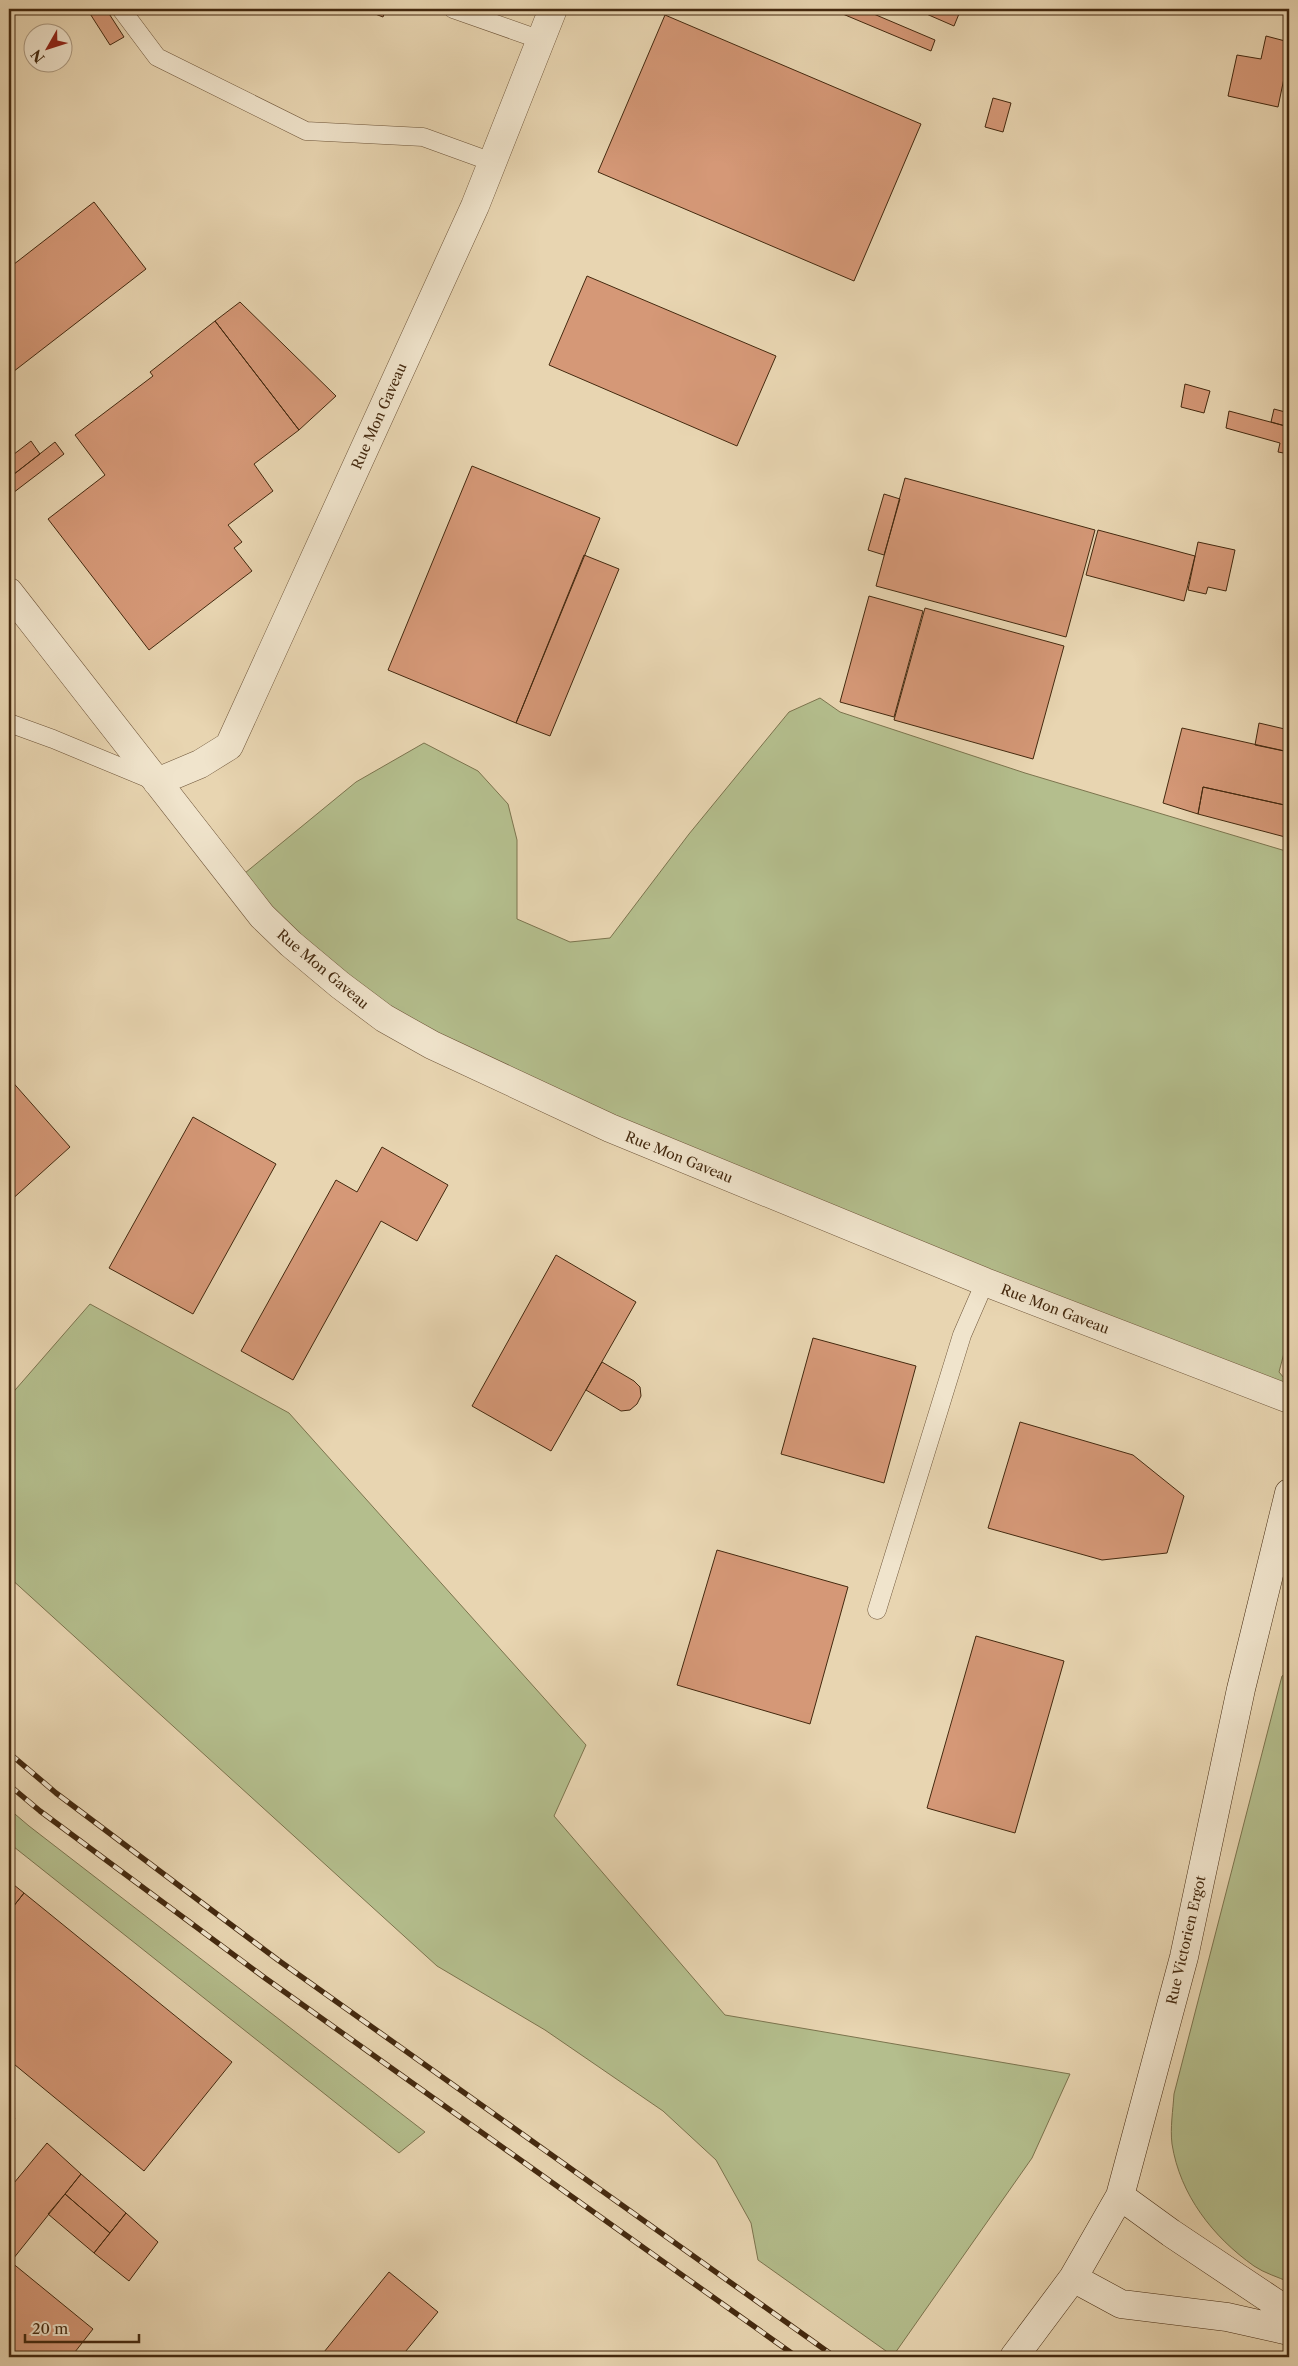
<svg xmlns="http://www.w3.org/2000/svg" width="1298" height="2366" font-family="'Libre Caslon Text',serif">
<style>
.green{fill:#b4be8d;stroke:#7c744e}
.building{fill:#d59877;stroke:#44290f}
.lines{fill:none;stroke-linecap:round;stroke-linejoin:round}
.lane-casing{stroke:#6d5438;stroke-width:19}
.street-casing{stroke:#6d5438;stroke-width:29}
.secondary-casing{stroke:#44290f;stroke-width:29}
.lane{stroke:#f0e4cc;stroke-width:18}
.street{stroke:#f0e4cc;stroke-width:28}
.secondary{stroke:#f0e4cc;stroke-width:28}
.rail-casing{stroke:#44290f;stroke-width:5.5}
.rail{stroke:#f0e4cc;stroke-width:4;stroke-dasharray:11;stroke-linecap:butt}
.labels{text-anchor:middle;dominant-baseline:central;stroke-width:4;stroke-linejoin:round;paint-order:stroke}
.street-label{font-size:14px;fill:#44290f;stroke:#f0e4cc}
</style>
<rect width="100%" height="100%" fill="#e8d5b1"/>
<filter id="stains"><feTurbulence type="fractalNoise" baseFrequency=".004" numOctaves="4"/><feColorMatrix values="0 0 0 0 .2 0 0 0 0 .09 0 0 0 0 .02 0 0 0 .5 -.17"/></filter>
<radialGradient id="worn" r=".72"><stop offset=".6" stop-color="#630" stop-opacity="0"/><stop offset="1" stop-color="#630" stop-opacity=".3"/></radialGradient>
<path class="green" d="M820 698 840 712 1025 773 1289 852V1334L1279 1372 1289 1384V1399L432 1045 234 882 356 782 424 743 478 771 508 804 517 840V919L570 942 610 938 689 834 789 712Z
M90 1304 289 1413 586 1745 554 1816 725 2015 1070 2074 1032 2158 893 2356 758 2260 751 2223 716 2160 663 2111 545 2030 437 1966 9 1577V1397Z
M1289 1672V2282C1278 2277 1264 2273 1254 2266 1213 2237 1180 2195 1172 2144 1170 2128 1173 2110 1174 2094L1282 1676Z
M9 1809 29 1826 425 2132 399 2153 9 1843Z"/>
<path class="building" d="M87 9H106L124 37 110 45Z
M362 9H386L383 17Z
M839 9H862L935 40 931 51 838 12Z
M915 9H961L954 26Z
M665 15 921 124 854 281 598 172Z
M1266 36 1289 42V64H1287L1278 107 1228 96 1237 55 1261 59Z
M993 98 1011 103 1003 132 985 127Z
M94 202 146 269 9 375V268Z
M587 276 776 356 737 446 549 365Z
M240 302 336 396 299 430 215 321Z
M215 321 299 430 254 464 273 491 228 525 242 542 234 548 252 571 149 650 48 519 105 475 75 435 153 376 150 372Z
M1185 384 1210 391 1204 413 1181 407Z
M1274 409 1289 413V427L1271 422Z
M1229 411 1289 427V454L1278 452 1280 443 1226 428Z
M31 441 40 454 9 478V458Z
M55 442 64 454 9 496V478Z
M472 466 600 518 516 723 388 670Z
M905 478 1095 530 1066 637 876 586Z
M884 494 900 499 884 555 868 550Z
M1098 530 1195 556 1184 601 1086 575Z
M1198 542 1235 550 1226 591 1208 587 1206 594 1188 590Z
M584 555 619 569 550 736 516 723Z
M869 596 923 611 894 717 840 702Z
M925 608 1064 646 1033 759 894 720Z
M1259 723 1289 730V752L1255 745Z
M1182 728 1289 752V806L1203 787 1198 814 1163 803Z
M1203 787 1289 806V838L1198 814Z
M9 1078 70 1147 9 1202Z
M193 1117 276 1164 193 1314 109 1268Z
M382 1147 448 1185 417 1241 381 1221 293 1380 241 1351 336 1180 357 1192Z
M556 1255 636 1302 551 1451 472 1406Z
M813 1338 916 1366 884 1483 781 1454Z
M602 1362 634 1381 640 1387 641 1396 637 1404 630 1410 621 1411 586 1390Z
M1020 1422 1133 1455 1184 1496 1167 1553 1102 1560 988 1528Z
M717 1550 848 1587 810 1724 677 1685Z
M976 1636 1064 1661 1015 1833 927 1808Z
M9 1881 24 1893 9 1912Z
M24 1893 232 2062 144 2171 9 2060V1912Z
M9 2113 15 2118 9 2126Z
M47 2143 81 2174 9 2264V2218L12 2214 9 2210V2189Z
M81 2174 126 2213 110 2233 65 2194Z
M65 2194 110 2233 94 2253 48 2214Z
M126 2213 158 2242 129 2281 94 2253Z
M11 2262 93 2329 71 2357H20L9 2349V2264Z
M389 2272 438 2312 401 2357H331L324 2352Z"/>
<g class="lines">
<g class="lane-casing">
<path id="lane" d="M121 9 157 57 306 131 423 137 492 162
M453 9 541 40
M9 723 53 739 152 780
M877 1610 962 1335 985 1282"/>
</g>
<g class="street-casing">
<path id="street" d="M9 592 262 916 291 944 340 985 384 1018 432 1045 610 1128 985 1282 1289 1399
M157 782 200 764 229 746 475 206 553 9"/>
</g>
<g class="secondary-casing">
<path id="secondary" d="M1120 2196 1171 2233 1289 2312
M1073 2278 1121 2304 1227 2317 1289 2331
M1014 2357 1073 2278 1120 2196 1184 1957 1241 1689 1289 1493"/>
</g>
<use href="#lane" class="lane"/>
<use href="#street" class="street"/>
<use href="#secondary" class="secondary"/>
<g class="rail-casing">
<path id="rail" d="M9 1753 56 1793 278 1960 835 2357
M9 1785 40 1811 265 1978 797 2357"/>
</g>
<use href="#rail" class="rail"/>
</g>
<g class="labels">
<g class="street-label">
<text transform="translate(379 416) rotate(-66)">Rue Mon Gaveau</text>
<text transform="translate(323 969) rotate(40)">Rue Mon Gaveau</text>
<text transform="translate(679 1157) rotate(22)">Rue Mon Gaveau</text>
<text transform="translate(1055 1309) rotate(21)">Rue Mon Gaveau</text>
<text transform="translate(1186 1940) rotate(-77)">Rue Victorien Ergot</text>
</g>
</g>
<rect width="1298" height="2366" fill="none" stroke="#e8d5b1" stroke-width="30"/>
<rect x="10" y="10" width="1278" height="2346" fill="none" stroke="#44290f" stroke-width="2.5"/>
<rect x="15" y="15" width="1268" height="2336" fill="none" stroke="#44290f"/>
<g transform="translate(48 48) rotate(231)"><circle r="24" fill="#f0e4cc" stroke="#ab9980"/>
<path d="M0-4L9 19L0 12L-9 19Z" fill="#8f2418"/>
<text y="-8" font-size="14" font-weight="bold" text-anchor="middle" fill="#44290f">N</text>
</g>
<path d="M25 2334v8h114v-8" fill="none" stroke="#44290f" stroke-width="2.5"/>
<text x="32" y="2334" font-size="15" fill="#44290f" stroke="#f0e4cc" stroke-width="4" paint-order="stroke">20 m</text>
<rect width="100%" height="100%" filter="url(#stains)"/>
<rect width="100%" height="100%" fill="url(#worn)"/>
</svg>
